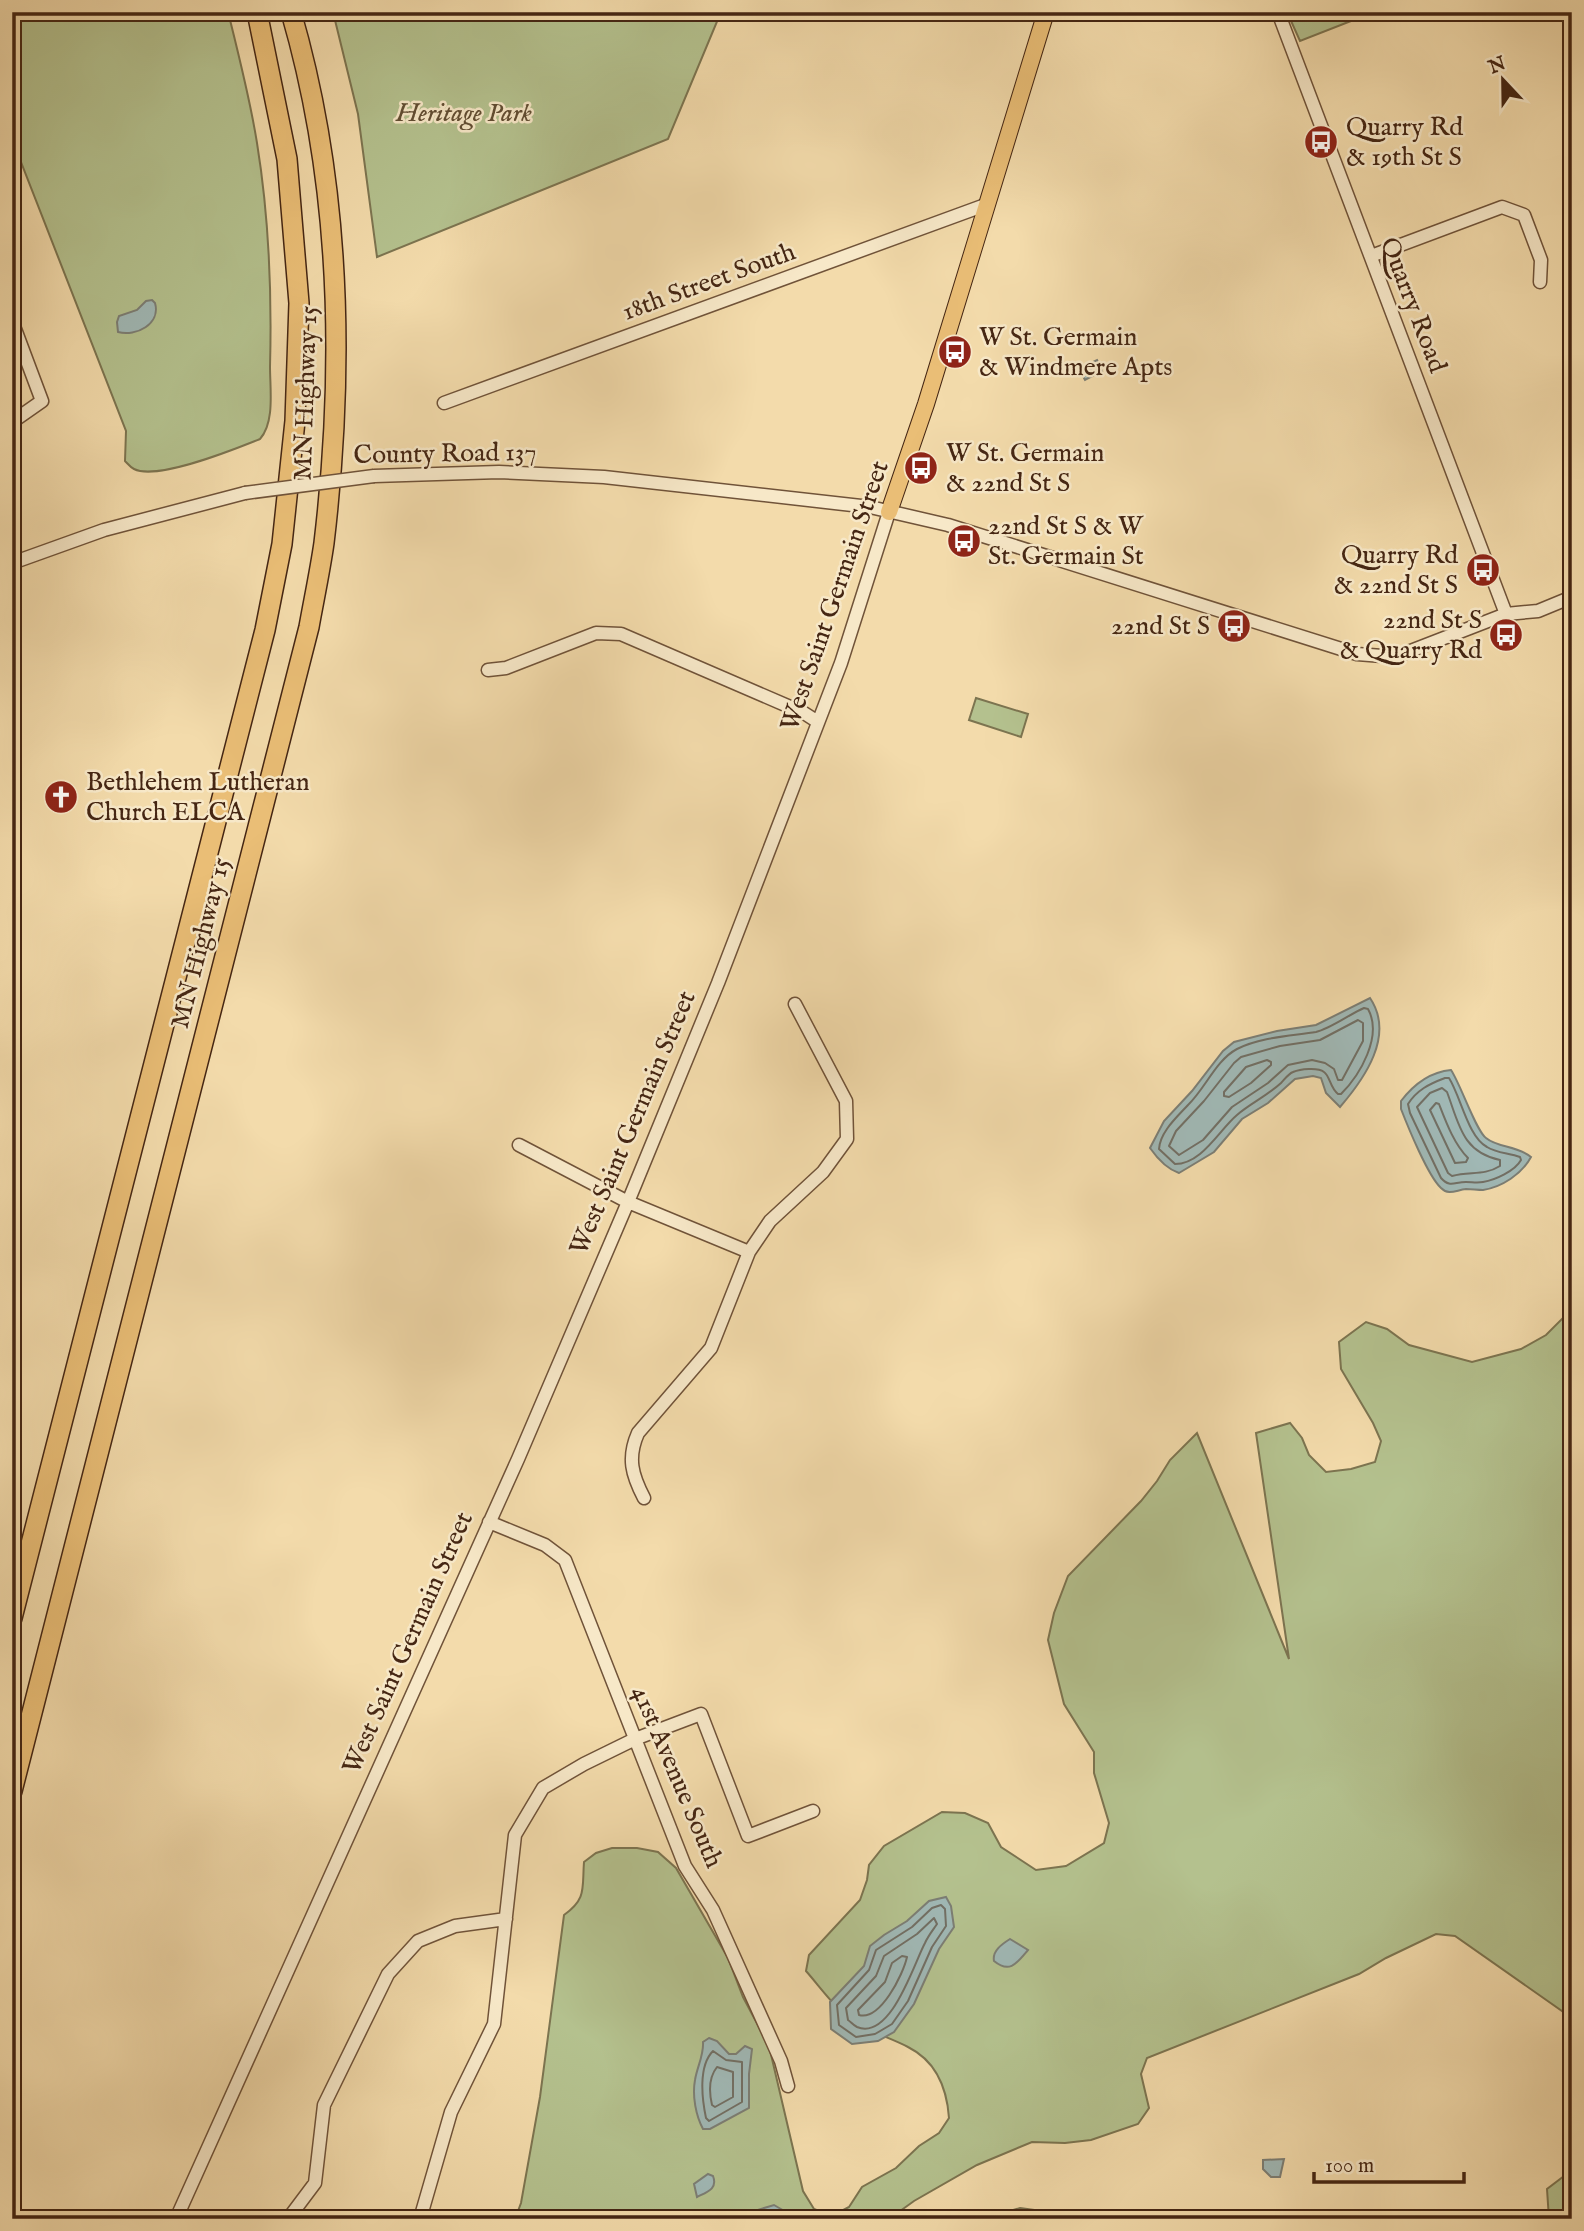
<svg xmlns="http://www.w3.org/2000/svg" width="1584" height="2231" font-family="'IM FELL English',serif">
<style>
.green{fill:#b4c18e;stroke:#7c7450;stroke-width:2}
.water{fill:#a0b8b5;stroke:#7c7e74;stroke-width:2}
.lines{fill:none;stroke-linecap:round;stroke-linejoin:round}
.shore{stroke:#726f64;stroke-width:2}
.minor-casing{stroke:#705339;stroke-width:15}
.major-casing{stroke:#452613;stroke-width:18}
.highway-casing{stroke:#452613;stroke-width:22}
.minor{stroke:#f7e8c8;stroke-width:12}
.major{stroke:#eabe76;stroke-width:16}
.highway{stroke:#eabe76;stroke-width:19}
.minor-bridge-casing{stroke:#705339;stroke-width:15;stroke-linecap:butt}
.minor-bridge{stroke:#f7e8c8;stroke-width:12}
.labels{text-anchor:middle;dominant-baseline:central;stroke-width:5;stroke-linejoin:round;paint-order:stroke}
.park-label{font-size:26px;font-style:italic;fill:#614d32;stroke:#f7e8c8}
.poi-label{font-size:26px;fill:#452613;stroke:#f7e8c8;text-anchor:start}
.street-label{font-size:26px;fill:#452613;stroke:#f7e8c8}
</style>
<rect width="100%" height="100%" fill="#f3dbab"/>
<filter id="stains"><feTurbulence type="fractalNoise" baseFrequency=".00286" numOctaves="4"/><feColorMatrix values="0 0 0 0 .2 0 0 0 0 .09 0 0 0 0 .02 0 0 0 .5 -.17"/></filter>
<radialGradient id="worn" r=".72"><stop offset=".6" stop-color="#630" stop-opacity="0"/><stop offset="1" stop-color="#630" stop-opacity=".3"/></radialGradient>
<path class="green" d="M12 12H228C239 56 250 99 257 143 269 217 272 292 270 367 270 389 275 422 260 439 235 449 157 481 134 469 130 467 128 464 125 461L126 431 12 139Z
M333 12H721L668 139 377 257 358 114Z
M1287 12H1374L1300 41Z
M976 698 1028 714 1021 737 969 720Z
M1572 1304V2018L1455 1936 1436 1934 1386 1958 1359 1974 1147 2058 1141 2074 1149 2108 1138 2124 1091 2140 1065 2143 1032 2142 977 2165 914 2201 889 2219H515L521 2203 540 2097 564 1915C587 1899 582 1888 584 1862L596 1853 612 1848H637L658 1852 676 1868 728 1958 743 1997 769 2046 803 2191 814 2209 832 2216 849 2207 862 2187 896 2168 919 2146 939 2133 949 2118C947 2089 936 2061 908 2047 891 2038 872 2033 855 2022 836 2010 821 1988 806 1971L809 1955 860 1900 867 1880 869 1865 884 1846 942 1812 965 1813 988 1823 1001 1847 1036 1870 1066 1866 1104 1843 1109 1823 1094 1773V1752L1064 1704 1048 1640 1054 1613 1068 1576 1141 1501 1157 1481 1170 1460 1197 1433 1289 1659 1256 1433 1290 1423 1302 1438 1309 1455 1326 1472 1351 1469 1375 1462 1381 1441 1373 1423 1341 1369 1339 1342 1366 1322 1387 1329 1409 1345 1472 1362 1521 1349 1546 1335 1567 1314Z
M1572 2170V2219H1549L1547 2189Z
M1020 2208 1041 2211 1045 2219H983Z"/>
<path class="water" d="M152 300 155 303C161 324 136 337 118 332L117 322 119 316 137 310 146 301Z
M1097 360 1102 371 1085 380 1079 369Z
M1370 998C1395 1035 1365 1078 1340 1107L1326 1093 1321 1078 1313 1076 1295 1079 1268 1103 1242 1119 1214 1152 1179 1173C1167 1169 1157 1158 1150 1148L1164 1121 1192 1091 1223 1051 1234 1042 1277 1031 1316 1025Z
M1451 1070C1461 1085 1476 1131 1486 1138 1498 1148 1516 1145 1531 1157 1522 1174 1502 1187 1483 1190 1477 1190 1472 1189 1466 1189 1456 1190 1449 1196 1441 1188 1428 1176 1408 1127 1401 1109V1101C1414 1084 1430 1072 1451 1070Z
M946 1897 951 1906 954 1927 939 1949 914 2004 894 2032 878 2041 852 2044 831 2029 830 2002 864 1966 870 1946 884 1935 907 1921 929 1901Z
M1010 1939 1028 1950C1017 1963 1010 1974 994 1961 992 1951 1002 1944 1010 1939Z
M709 2038 717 2041 729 2054H736L745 2046 752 2049 749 2074V2108L710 2129H703C696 2116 692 2096 695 2080 697 2067 704 2055 703 2042Z
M1284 2159 1280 2177H1271L1263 2169V2160Z
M708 2174 713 2176C718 2189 707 2192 697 2197L694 2184Z
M774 2205 793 2216V2219H747L751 2212Z"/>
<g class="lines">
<path class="shore" d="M1364 1008 1368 1009C1383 1036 1360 1075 1341 1094H1338C1330 1088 1330 1076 1324 1072 1318 1067 1300 1069 1293 1072 1288 1074 1284 1080 1281 1083 1267 1096 1251 1103 1237 1115 1219 1130 1202 1164 1175 1164L1159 1149C1160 1132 1177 1117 1188 1105 1205 1089 1216 1060 1237 1049 1261 1037 1291 1036 1316 1032 1330 1029 1350 1014 1364 1008Z
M1358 1020 1363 1023V1041L1342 1080H1338L1334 1069 1325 1063 1312 1060 1288 1065 1268 1083 1232 1107 1203 1140 1179 1155 1169 1146 1176 1131 1204 1101 1234 1063 1241 1057 1280 1046 1320 1040Z
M1267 1060 1271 1062V1065L1251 1083 1229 1097 1224 1096V1092L1246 1067Z
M1445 1078H1449C1461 1097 1468 1137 1487 1147 1496 1153 1509 1153 1520 1157L1521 1160C1515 1171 1495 1180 1483 1182 1477 1183 1472 1182 1466 1182 1454 1182 1450 1188 1441 1178L1410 1113 1408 1104C1417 1090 1429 1084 1445 1078Z
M1442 1088 1447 1092C1459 1124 1462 1152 1500 1160V1166C1484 1176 1470 1171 1452 1176L1448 1173 1417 1107 1430 1093Z
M1436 1103 1439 1104C1446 1122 1454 1144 1468 1158L1466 1162 1455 1163 1430 1110Z
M941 1905 945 1909 946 1926 932 1947 908 2001 892 2024 875 2034 856 2037 839 2025 837 2005 869 1970 876 1950 912 1927 932 1908Z
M934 1918 937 1924C933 1930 928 1936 925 1943 914 1963 891 2041 857 2027 853 2025 851 2022 848 2020L846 2008 876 1976 884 1956 917 1934Z
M902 1956 907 1957C903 1975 880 2021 859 2015L858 2010 885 1982 892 1963Z
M713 2051 726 2060 742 2062V2102L709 2121 706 2118C702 2099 698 2066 713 2051Z
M717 2067 733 2072V2097L715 2107 712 2105C709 2092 709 2077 717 2067Z"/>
<g class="minor-casing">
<path id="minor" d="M1278 12 1506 614
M1371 256 1502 207 1524 215 1541 260 1540 282
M12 321 42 401 12 422
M444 403 988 204
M374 476 499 472 604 477 870 507 948 525 1357 654 1395 657 1506 614 1538 611 1572 597
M12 563 104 530 245 493
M488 670 506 668 596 633 621 634 804 713 818 722
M519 1145 628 1202 749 1252
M644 1498C632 1475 627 1458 638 1433L711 1348 749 1252 770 1221 823 1172 847 1139 846 1101 795 1004
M489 1522 545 1545 565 1560 685 1866 713 1910 781 2061 788 2086
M176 2219 518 1459 628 1202 718 983 841 663 889 512
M288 2219 315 2183 324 2105 388 1974 418 1941 455 1926 506 1919
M420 2219 451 2112 494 2024 515 1835 543 1788 584 1764 635 1739 701 1714 748 1836 813 1811"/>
</g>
<g class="major-casing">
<path id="major" d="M889 512 926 404 1046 12"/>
</g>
<g class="highway-casing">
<path id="highway" d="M12 1618 265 630 282 544 295 421 299 303 287 159 257 12
M12 1791 309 627C314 599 320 571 324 543 345 366 341 184 291 12"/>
</g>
<use href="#minor" class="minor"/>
<use href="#major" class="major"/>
<use href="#highway" class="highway"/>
<g class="minor-bridge-casing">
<path id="minor-bridge" d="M245 493 374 476"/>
</g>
<use href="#minor-bridge" class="minor-bridge"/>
</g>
<defs>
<g id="bus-disc" transform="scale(1.75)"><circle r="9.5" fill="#8f2418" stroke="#f7e8c8"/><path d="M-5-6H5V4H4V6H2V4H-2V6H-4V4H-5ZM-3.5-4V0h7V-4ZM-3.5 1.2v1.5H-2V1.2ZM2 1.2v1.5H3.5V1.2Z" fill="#fff"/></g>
<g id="church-disc" transform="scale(1.75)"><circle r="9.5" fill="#8f2418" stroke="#f7e8c8"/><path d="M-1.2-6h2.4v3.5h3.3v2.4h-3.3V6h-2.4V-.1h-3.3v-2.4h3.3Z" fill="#fff"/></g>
</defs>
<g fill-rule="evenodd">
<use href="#bus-disc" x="1321" y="142"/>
<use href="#bus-disc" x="955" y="352"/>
<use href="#bus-disc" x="921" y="468"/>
<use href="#bus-disc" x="964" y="541"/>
<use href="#bus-disc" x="1483" y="570"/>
<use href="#bus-disc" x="1234" y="626"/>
<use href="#bus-disc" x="1506" y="635"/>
<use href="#church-disc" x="61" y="797"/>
</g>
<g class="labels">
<g class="park-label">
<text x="464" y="113">Heritage Park</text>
</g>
<g class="poi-label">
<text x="1346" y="127">Quarry Rd<tspan x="1346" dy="30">&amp; 19th St S</tspan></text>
<text x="979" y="337">W St. Germain<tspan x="979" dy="30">&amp; Windmere Apts</tspan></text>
<text x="946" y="453">W St. Germain<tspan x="946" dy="30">&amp; 22nd St S</tspan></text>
<text x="988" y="526">22nd St S &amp; W<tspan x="988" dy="30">St. Germain St</tspan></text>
<text x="1458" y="555" text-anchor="end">Quarry Rd<tspan x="1458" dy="30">&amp; 22nd St S</tspan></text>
<text x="1482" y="620" text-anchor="end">22nd St S<tspan x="1482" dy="30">&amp; Quarry Rd</tspan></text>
<text x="1210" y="626" text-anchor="end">22nd St S</text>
<text x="86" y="782">Bethlehem Lutheran<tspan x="86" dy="30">Church ELCA</tspan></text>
</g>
<g class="street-label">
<text transform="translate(709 282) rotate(-20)">18th Street South</text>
<text transform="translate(1413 305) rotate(69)">Quarry Road</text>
<text transform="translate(306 393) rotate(-88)">MN Highway 15</text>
<text transform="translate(445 454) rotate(-1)">County Road 137</text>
<text transform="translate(835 596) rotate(-71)">West Saint Germain Street</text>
<text transform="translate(201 943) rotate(-76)">MN Highway 15</text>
<text transform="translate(633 1123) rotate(-67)">West Saint Germain Street</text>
<text transform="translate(408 1643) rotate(-66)">West Saint Germain Street</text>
<text transform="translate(677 1777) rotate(67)">41st Avenue South</text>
</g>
</g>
<rect width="1584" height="2231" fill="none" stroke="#f3dbab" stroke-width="42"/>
<rect x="14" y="14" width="1556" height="2203" fill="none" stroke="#452613" stroke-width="3.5"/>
<rect x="21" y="21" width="1542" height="2189" fill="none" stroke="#452613" stroke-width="2"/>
<g transform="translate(1503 80) rotate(338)" stroke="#f7e8c8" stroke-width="5" paint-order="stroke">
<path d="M0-5L12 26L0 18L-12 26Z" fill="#452613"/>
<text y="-10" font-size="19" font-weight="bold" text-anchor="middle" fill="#452613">N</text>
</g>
<path d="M1314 2172v10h150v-10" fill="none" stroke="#452613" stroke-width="3.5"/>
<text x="1325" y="2172" font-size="21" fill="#452613" stroke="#f7e8c8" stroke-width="5" paint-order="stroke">100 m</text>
<rect width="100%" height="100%" filter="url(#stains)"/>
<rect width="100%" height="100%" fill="url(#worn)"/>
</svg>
